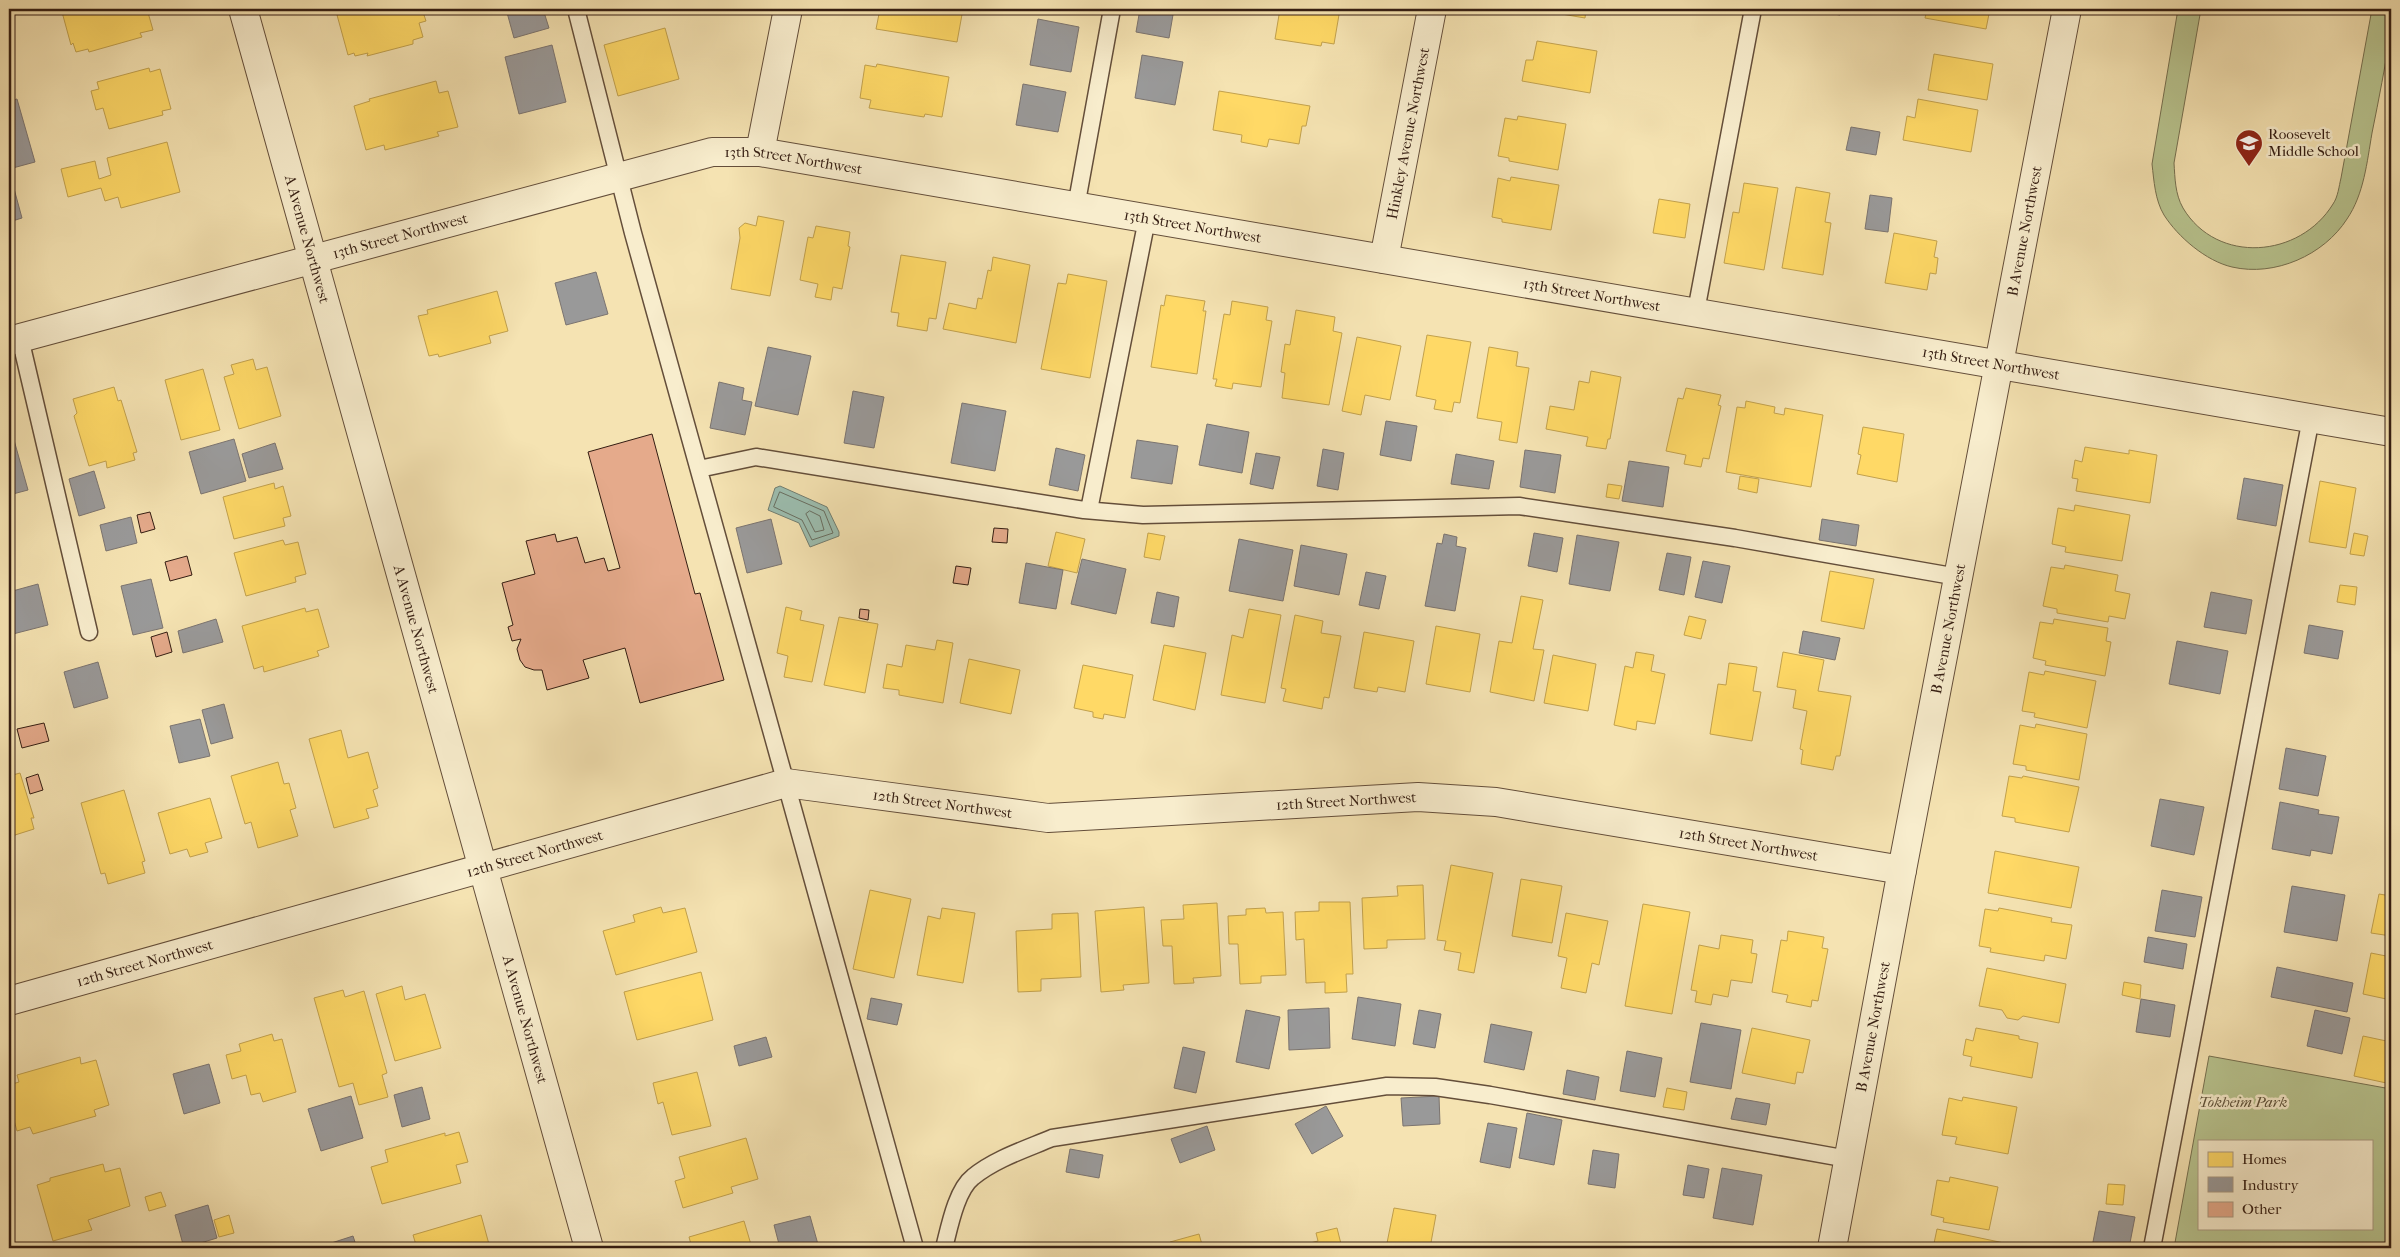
<svg xmlns="http://www.w3.org/2000/svg" width="2400" height="1257" font-family="'IM FELL French Canon',serif">
<style>
.green{fill:#b8c48f;stroke:#767050;fill-rule:evenodd}
.water{fill:#9cbeb0;stroke:#727e71}
.homes{fill:#ffd966;stroke:#c2a14d}
.industry{fill:#999;stroke:#7b7470}
.lines{fill:none;stroke-linecap:round;stroke-linejoin:round}
.shore{stroke:#686e61;stroke-width:1}
.building{fill:#e5aa8b;stroke:#341d12}
.lane-casing{stroke:#644e3a;stroke-width:19}
.street-casing{stroke:#644e3a;stroke-width:30}
.lane{stroke:#f8edcd;stroke-width:16}
.street{stroke:#f8edcd;stroke-width:28}
.labels{text-anchor:middle;dominant-baseline:central;stroke-width:5;stroke-linejoin:round;paint-order:stroke}
.street-label{font-size:15px;fill:#341d12;stroke:#f8edcd}
.poi-label{font-size:15px;fill:#341d12;stroke:#f8edcd;text-anchor:start}
.park-label{font-size:15px;font-style:italic;fill:#5c4f38;stroke:#f8edcd}
</style>
<rect width="100%" height="100%" fill="#f5e3b2"/>
<filter id="stains"><feTurbulence type="fractalNoise" baseFrequency=".004" numOctaves="4"/><feColorMatrix values="0 0 0 0 .2 0 0 0 0 .09 0 0 0 0 .02 0 0 0 .5 -.17"/></filter>
<radialGradient id="worn" r=".72"><stop offset=".6" stop-color="#630" stop-opacity="0"/><stop offset="1" stop-color="#630" stop-opacity=".3"/></radialGradient>
<path class="green" d="M2178 9H2201L2174 163C2175 178 2175 194 2183 208 2217 265 2300 258 2333 204 2338 197 2339 186 2341 178L2372 9H2391V32C2385 66 2379 99 2372 133 2367 162 2364 194 2347 219 2324 255 2275 277 2232 267 2206 261 2178 237 2164 215 2155 200 2154 181 2152 164Z
M2209 1056 2391 1089V1248H2174ZM2199 1141H2371V1228H2199Z"/>
<path class="water" d="M780 486 827 507 839 532V536L810 547 799 523 768 510 775 488Z"/>
<path class="homes" d="M74 9H147L153 30 140 33 142 37 89 52 88 49 76 52 73 43 71 45 62 12Z
M350 9H422L426 21 419 23 423 37 413 40V44L367 56 368 53 355 56 354 53 348 55 337 15Z
M880 9H963L957 42 876 29Z
M1280 9H1340L1334 44 1322 42 1321 46 1275 39Z
M1532 9H1586L1585 18Z
M1927 9H1990L1986 29 1925 18Z
M665 28 679 79 618 96 604 45Z
M1537 41 1597 51 1590 93 1522 81 1526 60H1533Z
M1934 54 1993 64 1987 100 1928 90Z
M877 64 949 77 942 117 925 114 924 117 869 108 871 100 860 98 865 65 876 67Z
M149 68 150 72 160 69 171 109 162 111 163 115 109 129 103 108 96 110 91 91 99 89 97 82Z
M436 81 439 93 448 91 458 127 437 132 439 136 385 150 384 145 366 150 354 106 370 101 369 99Z
M1219 91 1310 106 1306 126H1302L1299 144 1269 139 1267 147 1241 142 1242 135 1213 130Z
M1918 99 1978 110 1971 152 1903 140 1907 116 1915 118Z
M1518 116 1566 124 1558 170 1509 161V158L1498 156 1505 118 1517 120Z
M167 142 180 192 121 208 118 197 105 201 101 188 68 197 61 169 95 161 99 179 111 175 107 158Z
M1511 177 1559 185 1551 230 1502 222V219L1492 217 1498 178 1510 181Z
M1744 183 1778 188 1764 270 1724 263 1733 212 1739 213Z
M1796 187 1830 193 1825 222 1831 223 1823 275 1782 268Z
M1659 199 1690 204 1685 238 1653 233Z
M758 216 784 221 770 296 731 289 740 238 739 228 745 223 756 226Z
M816 226 850 232 848 246 850 247 842 289 833 287 831 300 815 297 818 284 800 280 808 237 813 238Z
M1894 233 1937 241 1934 257 1938 258 1936 274 1930 273 1927 290 1885 283Z
M901 255 946 262 936 319 929 318 927 331 897 326 899 313 891 312Z
M993 257 1030 265 1016 343 943 329 949 303 976 309 978 298 982 299 988 270 991 271Z
M1068 274 1107 281 1090 378 1041 369 1058 283 1066 284Z
M497 291 508 331 489 336 491 343 439 357 438 354 429 356 418 316 428 314 427 310Z
M1166 295 1205 301 1203 311H1206L1197 374 1151 367 1161 305 1164 306Z
M1232 301 1268 307 1266 320 1272 321 1261 387 1233 383 1232 389 1215 386 1217 379H1213L1224 314 1230 315Z
M1296 310 1335 317 1333 331 1342 333 1329 405 1282 398 1285 373 1281 372 1285 344 1290 345Z
M1427 335 1471 342 1460 403 1454 402 1452 412 1434 409 1436 400 1416 396Z
M1357 337 1401 346 1390 400 1365 395 1361 415 1342 411Z
M1489 347 1518 352 1516 366 1529 368 1517 443 1499 440 1502 422 1477 418Z
M253 359 256 370 267 367 281 416 239 429 224 377 234 374 231 365Z
M203 369 220 430 181 440 165 380Z
M1591 371 1621 377 1610 439H1608L1606 449 1586 446 1588 437 1546 429 1550 406 1574 410 1579 381 1589 383Z
M114 387 118 401 121 400 137 452 133 453 135 460 107 468 106 461 89 466 74 416 77 413 73 399Z
M1686 388 1721 395 1718 405 1721 406 1709 459 1703 458 1701 467 1684 464 1686 455 1666 451 1678 398 1683 399Z
M1746 401 1775 407 1774 413 1784 415 1785 408 1823 415 1811 487 1726 472 1737 407 1745 408Z
M1863 427 1904 434 1897 482 1857 474 1861 455 1858 454Z
M2085 447 2129 454V450L2157 455 2150 503 2076 491 2078 479 2072 478 2075 460 2082 462Z
M1740 476 1759 479 1757 493 1738 489Z
M2320 481 2356 488 2346 548 2309 542Z
M274 483 275 489 283 486 291 516 283 518 285 526 234 539 223 497Z
M1608 484 1622 486 1619 499 1606 497Z
M2075 505 2130 515 2122 561 2065 552 2066 547 2052 544 2058 508 2074 511Z
M1056 532 1085 539 1077 573 1048 566Z
M1148 533 1165 536 1160 560 1144 557Z
M2354 533 2368 536 2364 556 2350 554Z
M283 540 285 545 298 542 306 574 295 577 296 582 246 596 234 553Z
M2065 565 2118 575 2115 591 2130 594 2125 619 2109 616 2108 622 2057 613V609L2043 606 2051 567 2064 569Z
M1830 571 1874 579 1864 629 1821 621Z
M2340 585 2357 587 2355 605 2337 602Z
M1521 596 1543 600 1533 649 1544 650 1534 701 1490 692 1499 641 1512 643Z
M786 607 802 611 800 620 824 625 812 682 784 677 788 656 777 653Z
M305 608 306 612 318 609 329 647 317 651 319 656 264 672 263 666 254 669 242 626Z
M1249 609 1281 615 1265 703 1221 695 1232 635 1243 638Z
M1295 615 1323 621 1321 633 1341 636 1329 698 1324 697 1322 709 1283 701 1286 689 1281 688Z
M1689 616 1706 620 1701 639 1684 635Z
M839 617 878 624 865 693 824 685Z
M2054 619 2108 628 2106 641 2111 642 2105 676 2045 665 2046 661 2033 658 2040 622 2053 624Z
M1436 626 1480 634 1470 692 1426 684Z
M1364 632 1414 641 1405 692 1378 687 1377 692 1354 688Z
M937 640 953 643 943 703 899 695V690L883 688 887 664 902 667 906 645 935 650Z
M1164 645 1206 653 1195 710 1153 700Z
M1636 652 1654 655 1651 671 1665 674 1655 724 1637 721 1636 730 1614 725 1625 666 1633 668Z
M1783 652 1824 660 1818 691 1851 696 1840 756H1836L1833 770 1801 764 1803 750 1800 749 1807 711 1793 708 1796 690 1777 687Z
M1553 655 1596 664 1588 711 1544 703Z
M969 659 1020 670 1011 714 960 703Z
M1729 663 1757 667 1753 691 1761 692 1752 741 1710 734 1718 684 1726 685Z
M1083 665 1133 675 1125 718 1104 714 1103 719 1093 717V712L1074 708Z
M2045 671 2096 681 2087 728 2034 717 2035 713 2022 711 2029 672 2044 675Z
M2036 724 2087 734 2079 780 2026 770V766L2013 764 2020 725 2035 728Z
M341 730 348 758 368 752 378 788 373 790 378 806 366 809 369 818 334 828 309 739Z
M278 762 284 784 289 783 296 808 290 810 298 836 258 848 251 822 245 824 231 776Z
M20 773 34 818H31L34 829 15 835 9 848V776Z
M2009 776 2022 778 2023 776 2079 787 2069 832 2015 822V818L2002 816Z
M124 790 145 861 142 862 145 873 108 884 105 873 101 874 81 803Z
M210 798 222 838 205 843 208 852 190 857 187 849 170 854 158 813Z
M1995 851 2079 867 2071 908 1988 893Z
M1451 865 1493 873 1474 973 1458 970 1461 953 1444 950 1446 941 1437 940Z
M1521 879 1562 886 1552 943 1512 936Z
M1423 885 1425 939 1387 940V948L1364 949 1362 898 1398 896 1397 886Z
M870 890 911 899 894 978 853 969Z
M2379 894 2391 896V936L2371 933Z
M1319 902H1350L1353 974H1346L1347 992 1325 993V982L1306 983 1304 939 1296 940 1295 912 1319 911Z
M1217 903 1221 976 1193 978 1194 983 1174 984 1172 946H1163L1161 920 1184 919 1183 905Z
M1643 904 1690 912 1672 1014 1625 1006Z
M661 907 663 913 685 908 697 952 616 975 603 931 635 922 633 915Z
M1144 907 1149 983 1123 985 1124 990 1101 992 1095 911Z
M942 908 975 913 963 983 917 975 928 916 940 919Z
M1265 908 1266 913 1283 912 1286 975 1261 976V983L1240 984 1238 944H1229L1228 916 1246 915V909Z
M1999 908 2052 918 2051 922 2072 925 2066 959 2045 955 2044 961 1990 952 1991 948 1979 946 1985 909 1998 911Z
M1078 913 1081 977 1041 979V991L1018 992 1016 931 1052 929V914Z
M1566 913 1608 921 1599 965 1592 963 1586 993 1561 988 1567 958 1558 956Z
M1788 931 1824 937 1822 948 1828 949 1818 1001 1812 1000 1811 1007 1786 1002 1788 995 1772 992 1781 940 1787 941Z
M1721 935 1753 940 1751 953 1757 954 1752 983 1731 980 1728 997 1713 994 1711 1005 1695 1002 1697 991 1691 990 1699 945 1719 949Z
M2371 953 2391 957V1000L2363 994Z
M1987 968 2066 984 2059 1023 2023 1016 2018 1020 2007 1018 2002 1010 1979 1006Z
M701 972 713 1020 637 1040 624 992Z
M2124 982 2141 985 2140 999 2122 995Z
M402 986 405 1000 425 994 441 1048 395 1061 376 994Z
M343 990 345 997 364 991 387 1073 382 1075 388 1097 359 1105 353 1083 339 1087 314 998Z
M1752 1028 1810 1040 1803 1073 1797 1072 1795 1084 1742 1073Z
M1976 1028 2019 1036V1039L2038 1043 2032 1078 1970 1066 1972 1057 1963 1055 1966 1039 1973 1041Z
M272 1034 274 1041 282 1039 296 1092 263 1102 260 1093 251 1095 246 1075 232 1079 226 1055 241 1051 239 1044Z
M2363 1036 2391 1042V1084L2354 1076Z
M80 1057 81 1064 96 1060 109 1105 94 1110 96 1116 33 1134 30 1127 17 1131 9 1102V1085L19 1082 17 1075Z
M697 1072 711 1126 672 1135 663 1102 658 1104 653 1083Z
M1667 1088 1687 1092 1684 1110 1663 1107Z
M1963 1097 2017 1107 2008 1154 1955 1144 1957 1137 1942 1135 1949 1098 1962 1101Z
M459 1132 468 1162 456 1165 461 1183 382 1204 371 1167 388 1162 385 1150 445 1133V1136Z
M746 1138 758 1179 731 1187 733 1193 683 1208 675 1181 685 1178 679 1157Z
M103 1164 105 1172 120 1168 130 1206 88 1220 92 1230 53 1241 37 1185 50 1181V1178Z
M1950 1177 1998 1187 1989 1230 1943 1222 1944 1218 1931 1215 1937 1180 1949 1182Z
M2108 1184 2125 1185 2123 1205 2106 1204Z
M161 1192 166 1206 149 1211 145 1197Z
M1394 1208 1436 1215 1430 1248H1386Z
M229 1215 234 1233 219 1237 214 1220Z
M481 1215 490 1248H417L413 1235Z
M744 1221 752 1248H692L689 1237Z
M1337 1228 1342 1248H1290L1318 1241 1316 1233Z
M1937 1229 2009 1244 2008 1248H1933Z
M1199 1234 1203 1248H1171L1170 1242Z"/>
<path class="industry" d="M506 9H543L549 28 514 38Z
M1140 9H1174L1169 38 1136 32Z
M1803 9H1841L1840 15Z
M1038 19 1079 27 1071 72 1030 65Z
M552 45 566 102 519 114 505 57Z
M1142 55 1183 62 1175 105 1135 98Z
M1023 84 1066 92 1058 132 1016 125Z
M17 99 35 162 9 169V101Z
M1851 127 1880 132 1876 155 1846 150Z
M13 185 22 218 9 222V186Z
M1870 195 1892 198 1888 232 1865 229Z
M596 272 608 314 566 325 555 283Z
M768 347 811 356 798 415 755 406Z
M719 382 744 388 742 400 752 402 745 435 710 428Z
M853 391 884 397 874 448 844 443Z
M962 403 1006 411 995 471 951 463Z
M1386 421 1417 426 1411 461 1380 455Z
M1207 424 1249 432 1242 473 1199 465Z
M234 439 246 481 201 494 189 452Z
M14 440 28 490 9 495V441Z
M1137 440 1178 446 1172 484 1131 478Z
M275 443 283 469 249 478 242 454Z
M1056 448 1085 455 1078 491 1049 485Z
M1323 449 1344 453 1338 490 1317 486Z
M1525 450 1561 455 1555 493 1520 487Z
M1256 453 1280 457 1273 489 1250 484Z
M1456 454 1494 461 1489 489 1451 484Z
M1629 461 1669 467 1663 507 1622 501Z
M94 471 105 508 79 516 69 479Z
M2244 478 2283 485 2276 526 2237 519Z
M131 517 137 543 106 551 100 525Z
M771 519 782 564 747 573 736 528Z
M1822 519 1859 525 1856 546 1819 540Z
M1534 533 1563 538 1557 572 1528 566Z
M1444 534 1457 537 1456 546 1466 548 1455 611 1425 606 1437 543 1442 544Z
M1577 535 1619 542 1610 591 1569 584Z
M1239 539 1293 550 1283 601 1229 591Z
M1301 545 1347 554 1339 595 1294 586Z
M1667 553 1691 557 1684 595 1659 590Z
M1082 559 1126 569 1116 614 1071 604Z
M1703 561 1730 566 1722 603 1695 597Z
M1026 563 1063 570 1056 609 1019 603Z
M1366 572 1386 576 1379 609 1359 605Z
M151 579 163 628 133 635 121 586Z
M38 584 48 625 9 635V592Z
M1157 592 1179 597 1174 627 1151 623Z
M2211 592 2252 600 2246 634 2204 627Z
M216 619 223 642 183 653 178 631Z
M2309 625 2343 631 2338 659 2304 653Z
M1803 631 1840 638 1835 660 1799 653Z
M2177 641 2228 651 2220 694 2169 684Z
M98 662 108 698 74 708 64 672Z
M224 704 233 738 211 744 202 710Z
M200 719 210 756 179 763 170 726Z
M2286 748 2326 756 2318 796 2279 789Z
M2160 799 2204 807 2194 855 2151 846Z
M2280 802 2319 810 2318 814 2339 817 2332 854 2311 850 2310 856 2272 849Z
M2292 886 2345 895 2337 941 2284 932Z
M2162 890 2202 897 2195 937 2155 931Z
M2148 937 2187 944 2183 969 2144 962Z
M2277 967 2353 983 2347 1012 2271 997Z
M1358 997 1401 1004 1395 1046 1352 1039Z
M871 998 902 1004 897 1025 867 1019Z
M2141 999 2175 1005 2170 1037 2136 1032Z
M1329 1008 1330 1048 1289 1050 1288 1010Z
M1246 1010 1280 1017 1269 1069 1236 1062Z
M1419 1010 1441 1014 1435 1048 1413 1044Z
M2315 1010 2350 1018 2342 1054 2307 1046Z
M1701 1023 1741 1030 1731 1089 1690 1082Z
M1491 1024 1532 1032 1524 1070 1484 1062Z
M766 1037 772 1057 739 1066 734 1046Z
M1183 1047 1205 1052 1196 1093 1174 1088Z
M1627 1051 1662 1058 1655 1097 1620 1091Z
M209 1064 220 1103 184 1114 173 1074Z
M1567 1070 1599 1077 1595 1100 1563 1094Z
M422 1087 430 1119 402 1127 394 1095Z
M351 1096 363 1138 321 1151 308 1109Z
M1439 1096 1440 1124 1403 1126 1401 1098Z
M1736 1098 1770 1104 1766 1125 1731 1119Z
M1326 1106 1343 1136 1312 1154 1295 1124Z
M1527 1113 1562 1120 1554 1165 1519 1158Z
M1488 1123 1517 1128 1510 1168 1480 1162Z
M1207 1126 1215 1150 1180 1163 1171 1139Z
M1070 1149 1103 1155 1099 1178 1066 1172Z
M1593 1150 1619 1154 1615 1188 1588 1184Z
M1688 1165 1709 1169 1704 1198 1683 1195Z
M1722 1168 1762 1175 1753 1225 1713 1218Z
M208 1205 217 1238 184 1248 175 1215Z
M2099 1211 2135 1217 2129 1248 2092 1247Z
M810 1216 819 1248H780L774 1225Z
M353 1236 357 1248H320L319 1247Z"/>
<g class="lines">
<path class="shore" d="M780 492 824 511 833 533 812 540 802 520 774 507Z
M810 511 820 516 824 530 815 532 806 514Z"/>
</g>
<path class="building" d="M652 434 695 594 700 593 724 680 640 703 625 648 583 660 589 678 547 690 542 670H534L525 667 520 660 517 649 521 639 512 641 508 627 513 625 502 583 535 574 526 541 555 534 557 542 577 537 585 563 604 558 608 571 620 568 588 452Z
M150 512 155 529 141 533 137 515Z
M994 528 1008 529 1007 543 992 542Z
M187 556 192 575 170 581 165 562Z
M956 566 971 568 968 585 953 583Z
M860 609 869 610 868 620 859 618Z
M167 632 172 652 156 657 151 637Z
M44 723 49 741 22 748 17 729Z
M38 774 43 790 30 794 26 778Z"/>
<g class="lines">
<g class="lane-casing">
<path id="lane" d="M576 9 633 233 915 1248
M1076 207 1112 9
M1696 311 1753 9
M20 338 89 632
M699 469 756 457 1084 510 1143 515 1519 506 1735 538 1958 577
M1089 510 1147 219
M944 1248C949 1229 956 1190 973 1177 995 1159 1026 1149 1052 1138L1387 1086 1435 1087 1490 1095 1848 1159
M2152 1248 2311 418"/>
</g>
<g class="street-casing">
<g id="street">
<path id="s1" d="M243 9 589 1248"/>
<path d="M760 152 788 9"/>
<path id="s2" d="M1384 259 1432 9"/>
<path id="s3" d="M9 341 712 152H760L2391 432"/>
<path id="s4" d="M9 1001 786 783 1048 818 1418 797 1496 802 1902 870"/>
<path id="s5" d="M1832 1248 1902 870 2067 9"/>
</g>
</g>
<use href="#lane" class="lane"/>
<use href="#street" class="street"/>
</g>
<defs>
<g id="school-pin" transform="scale(1.4375)"><path d="M0 17L-7.5 6A9.5 9.5 0 1 1 7.5 6Z" fill="#8f2418" stroke="#f8edcd"/><path d="M0-5L7-2L0 1L-7-2ZM-4 1L0 2.5L4 1V4Q0 6-4 4Z" fill="#fff"/></g>
</defs>
<g fill-rule="evenodd">
<use href="#school-pin" x="2249" y="143"/>
</g>
<g class="labels">
<g class="street-label">
<text stroke="none"><textPath href="#s2" startOffset="128">Hinkley Avenue Northwest</textPath></text>
<text stroke="none"><textPath href="#s3" startOffset="810">13th Street Northwest</textPath></text>
<text stroke="none"><textPath href="#s3" startOffset="1215">13th Street Northwest</textPath></text>
<text stroke="none"><textPath href="#s5" startOffset="1035">B Avenue Northwest</textPath></text>
<text stroke="none"><textPath href="#s3" startOffset="405">13th Street Northwest</textPath></text>
<text stroke="none"><textPath href="#s1" startOffset="239">A Avenue Northwest</textPath></text>
<text stroke="none"><textPath href="#s3" startOffset="1620">13th Street Northwest</textPath></text>
<text stroke="none"><textPath href="#s3" startOffset="2025">13th Street Northwest</textPath></text>
<text stroke="none"><textPath href="#s1" startOffset="644">A Avenue Northwest</textPath></text>
<text stroke="none"><textPath href="#s5" startOffset="630">B Avenue Northwest</textPath></text>
<text stroke="none"><textPath href="#s4" startOffset="1370">12th Street Northwest</textPath></text>
<text stroke="none"><textPath href="#s4" startOffset="965">12th Street Northwest</textPath></text>
<text stroke="none"><textPath href="#s4" startOffset="1776">12th Street Northwest</textPath></text>
<text stroke="none"><textPath href="#s4" startOffset="546">12th Street Northwest</textPath></text>
<text stroke="none"><textPath href="#s4" startOffset="141">12th Street Northwest</textPath></text>
<text stroke="none"><textPath href="#s1" startOffset="1049">A Avenue Northwest</textPath></text>
<text stroke="none"><textPath href="#s5" startOffset="225">B Avenue Northwest</textPath></text>
</g>
<g class="poi-label">
<text x="2268" y="134">Roosevelt<tspan x="2268" dy="17">Middle School</tspan></text>
</g>
<g class="park-label">
<text x="2243" y="1102">Tokheim Park</text>
</g>
</g>
<rect width="2400" height="1257" fill="none" stroke="#f5e3b2" stroke-width="30"/>
<rect x="10" y="10" width="2380" height="1237" fill="none" stroke="#341d12" stroke-width="2.5"/>
<rect x="15" y="15" width="2370" height="1227" fill="none" stroke="#341d12"/>
<rect x="2198" y="1140" width="175" height="90" fill="#f8edcd" stroke="#aa9a82"/>
<rect x="2208" y="1152" width="25" height="15" fill="#ffd966" stroke="#aa9a82"/>
<text x="2242" y="1164" font-size="15" fill="#341d12">Homes</text>
<rect x="2208" y="1177" width="25" height="15" fill="#999999" stroke="#aa9a82"/>
<text x="2242" y="1190" font-size="15" fill="#341d12">Industry</text>
<rect x="2208" y="1202" width="25" height="15" fill="#e5aa8b" stroke="#aa9a82"/>
<text x="2242" y="1214" font-size="15" fill="#341d12">Other</text>
<rect width="100%" height="100%" filter="url(#stains)"/>
<rect width="100%" height="100%" fill="url(#worn)"/>
</svg>
